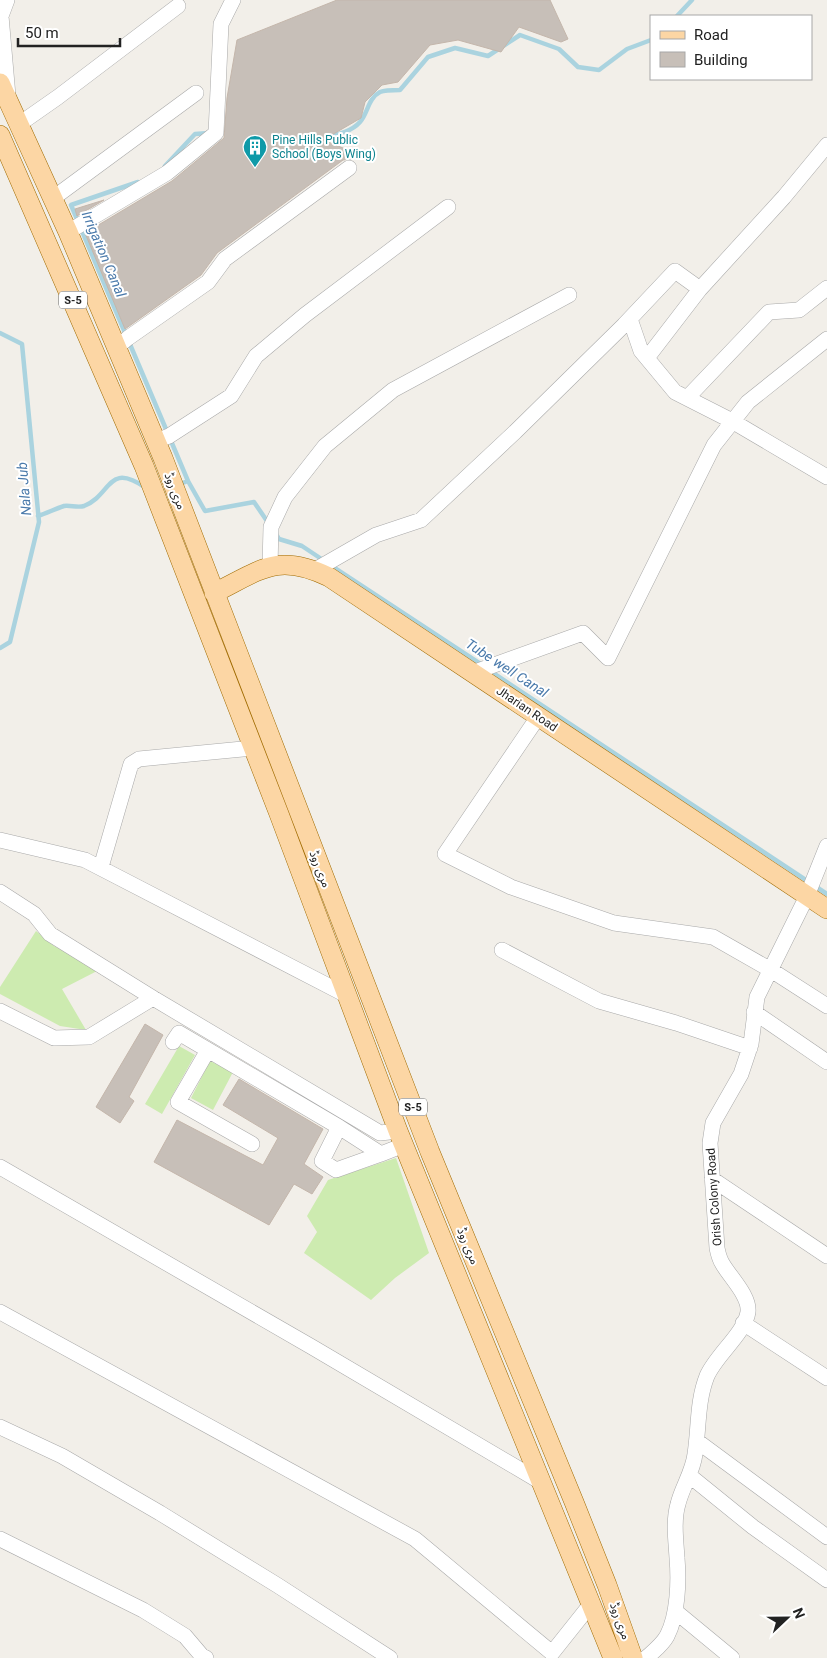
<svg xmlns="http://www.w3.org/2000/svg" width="827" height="1658" font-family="Roboto,'Noto Sans Arabic',sans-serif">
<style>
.grass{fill:#cdebb0}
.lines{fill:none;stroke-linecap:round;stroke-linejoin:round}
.stream{stroke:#aad3df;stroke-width:4.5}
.building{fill:#c7bfb8;stroke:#c4b6ab}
.minor-casing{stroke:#a9a9a9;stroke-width:16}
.major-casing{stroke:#a06b00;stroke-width:20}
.minor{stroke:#fff;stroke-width:15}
.major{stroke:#fcd6a4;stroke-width:19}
.labels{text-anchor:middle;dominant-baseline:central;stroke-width:4;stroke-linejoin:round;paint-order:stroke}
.shield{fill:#fff;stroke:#646464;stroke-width:1}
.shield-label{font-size:11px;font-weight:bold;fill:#222}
.culture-label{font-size:12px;fill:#0d838f;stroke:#fff;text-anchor:start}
.street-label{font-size:12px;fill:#222;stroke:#fff}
.water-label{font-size:14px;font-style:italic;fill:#4a7aab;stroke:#fff}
</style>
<rect width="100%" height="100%" fill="#f2efe9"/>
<path class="grass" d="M36 931 54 946 99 970 62 989 86 1030 60 1026 0 994V987Z
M179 1046 195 1055 162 1114 145 1104Z
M210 1061 233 1072 213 1110 191 1098Z
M396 1158 429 1253 395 1278 371 1300 304 1253 317 1232 307 1216 328 1180Z"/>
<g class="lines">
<path class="stream" d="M677 16 692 0
M328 134C338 136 353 130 360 122 368 113 368 98 380 92 385 90 394 90 400 90L428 57 455 48 488 56 520 35 559 49 578 67 599 70 627 49 651 40
M165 166 195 134 209 133
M0 333 22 344 39 522 10 642 0 648
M126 335 71 205 138 182
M129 342 188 481 180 484
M188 481 205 511 254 502 269 524
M38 516C47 513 55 509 64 506 70 505 78 508 84 506 112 495 107 461 146 488
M275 532 279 539 302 546 323 560
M330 565 482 665
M490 671 827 894"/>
</g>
<path class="building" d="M337 0H550L568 39 561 42 519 27 501 52 458 40 430 45 398 82 382 85 365 102 361 118 323 140 358 154 351 159 343 160 225 247 217 253 201 275 125 329 85 233 172 181 224 138 227 98 237 40Z
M104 200 77 216 75 209Z
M145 1024 163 1035 129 1097 134 1101 120 1123 96 1107Z
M239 1079 323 1129 304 1164 323 1177 312 1194 294 1184 269 1225 154 1162 177 1120 263 1165 278 1138 223 1105Z"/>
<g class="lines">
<g class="minor-casing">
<path id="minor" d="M7 0 1 16 8 96
M18 125 58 97 178 6
M52 199 196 93
M68 232 167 173 216 133 221 24 233 0
M630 319 641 351 675 392 732 421 827 477
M117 347 128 338 208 282 225 259 349 168
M647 358 700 289
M687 398 769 312 799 310 827 288
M156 441 169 436 231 396 256 356 305 315 448 207
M270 566 271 527 285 497 325 446 393 390 569 295
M315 570 376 535 421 520 515 432 624 325 675 271 700 289 784 197 827 145
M472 673 583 633 608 658 714 445 748 402 827 339
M538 717 445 854 511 887 614 923 713 937 771 970 827 1006
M0 840 85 860 348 996
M101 867 131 764 139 759 253 748
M0 892 34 914 50 934 153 998 380 1133 398 1131
M502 950 599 1001 676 1023 750 1048
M0 1011 54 1038 89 1037 153 998
M754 1012 827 1062
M173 1042 179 1033 339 1127 381 1154 404 1145
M208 1050 178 1102 252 1144
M339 1127 322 1161 336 1170 381 1154
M0 1167 312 1347 541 1482
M712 1179 827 1256
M0 1312 415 1539 552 1653 591 1604
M743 1323 827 1378
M0 1427 62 1456 160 1513 277 1585 390 1658
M697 1441 827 1537
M690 1476 753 1527 827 1580
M0 1539 143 1610 185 1636 202 1656 206 1658
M675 1611 732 1658
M646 1658C654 1651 662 1645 667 1636 678 1615 679 1581 677 1558 676 1541 673 1521 678 1504 682 1487 693 1472 695 1454 699 1428 697 1401 707 1376 716 1355 745 1333 748 1312 750 1296 729 1276 722 1263 719 1258 718 1253 717 1248L710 1143 713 1123 741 1074 751 1044 757 997 807 896 827 846"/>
</g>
<g class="major-casing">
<path id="major" d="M0 83 68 232 163 458 430 1152 574 1502 607 1585 633 1658
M0 135 144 466 279 814 398 1131 613 1658
M214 593C261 570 277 552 329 577L827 909"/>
</g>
<use href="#minor" class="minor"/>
<use href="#major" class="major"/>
</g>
<defs>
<g id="building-pin" transform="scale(1.25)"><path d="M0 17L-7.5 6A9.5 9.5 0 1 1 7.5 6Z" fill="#0f9aa8" stroke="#fff"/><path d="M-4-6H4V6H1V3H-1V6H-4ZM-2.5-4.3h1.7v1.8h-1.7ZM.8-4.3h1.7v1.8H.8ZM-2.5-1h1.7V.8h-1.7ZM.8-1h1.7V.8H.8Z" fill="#fff"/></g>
</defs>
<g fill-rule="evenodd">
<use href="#building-pin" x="255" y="147"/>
</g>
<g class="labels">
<g class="shield">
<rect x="59" y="291.5" width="28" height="17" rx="4"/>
<rect x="399" y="1098.5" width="28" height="17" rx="4"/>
</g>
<g class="shield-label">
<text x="73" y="300">S-5</text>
<text x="413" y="1107">S-5</text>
</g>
<g class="culture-label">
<text x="272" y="140">Pine Hills Public<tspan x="272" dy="14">School (Boys Wing)</tspan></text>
</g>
<g class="street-label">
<text transform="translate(175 491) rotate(69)">مری روڈ</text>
<text transform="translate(527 709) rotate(34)">Jharian Road</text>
<text transform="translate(320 869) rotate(69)">مری روڈ</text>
<text transform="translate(714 1197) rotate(-94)">Orish Colony Road</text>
<text transform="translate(468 1246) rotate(68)">مری روڈ</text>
<text transform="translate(620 1621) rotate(70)">مری روڈ</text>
</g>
<g class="water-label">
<text transform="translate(104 254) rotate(67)">Irrigation Canal</text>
<text transform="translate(24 489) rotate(-95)">Nala Jub</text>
<text transform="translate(507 668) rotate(33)">Tube well Canal</text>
</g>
</g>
<rect x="650" y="15" width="162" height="65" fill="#ffffff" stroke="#a7a7a7"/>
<rect x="660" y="31" width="25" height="8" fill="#fcd6a4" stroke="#a7a7a7"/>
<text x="694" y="40" font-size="15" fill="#222222">Road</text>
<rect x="660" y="52" width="25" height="15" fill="#c7bfb8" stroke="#a7a7a7"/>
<text x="694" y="65" font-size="15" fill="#222222">Building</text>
<g transform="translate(787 1618) rotate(68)" stroke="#ffffff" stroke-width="4" paint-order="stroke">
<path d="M0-4L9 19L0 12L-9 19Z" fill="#222222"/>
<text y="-8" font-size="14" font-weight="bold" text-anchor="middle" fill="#222222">N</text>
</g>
<path d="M18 38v8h102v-8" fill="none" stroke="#222222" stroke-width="2.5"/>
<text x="25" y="38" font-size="15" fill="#222222" stroke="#ffffff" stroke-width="4" paint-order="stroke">50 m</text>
</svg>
